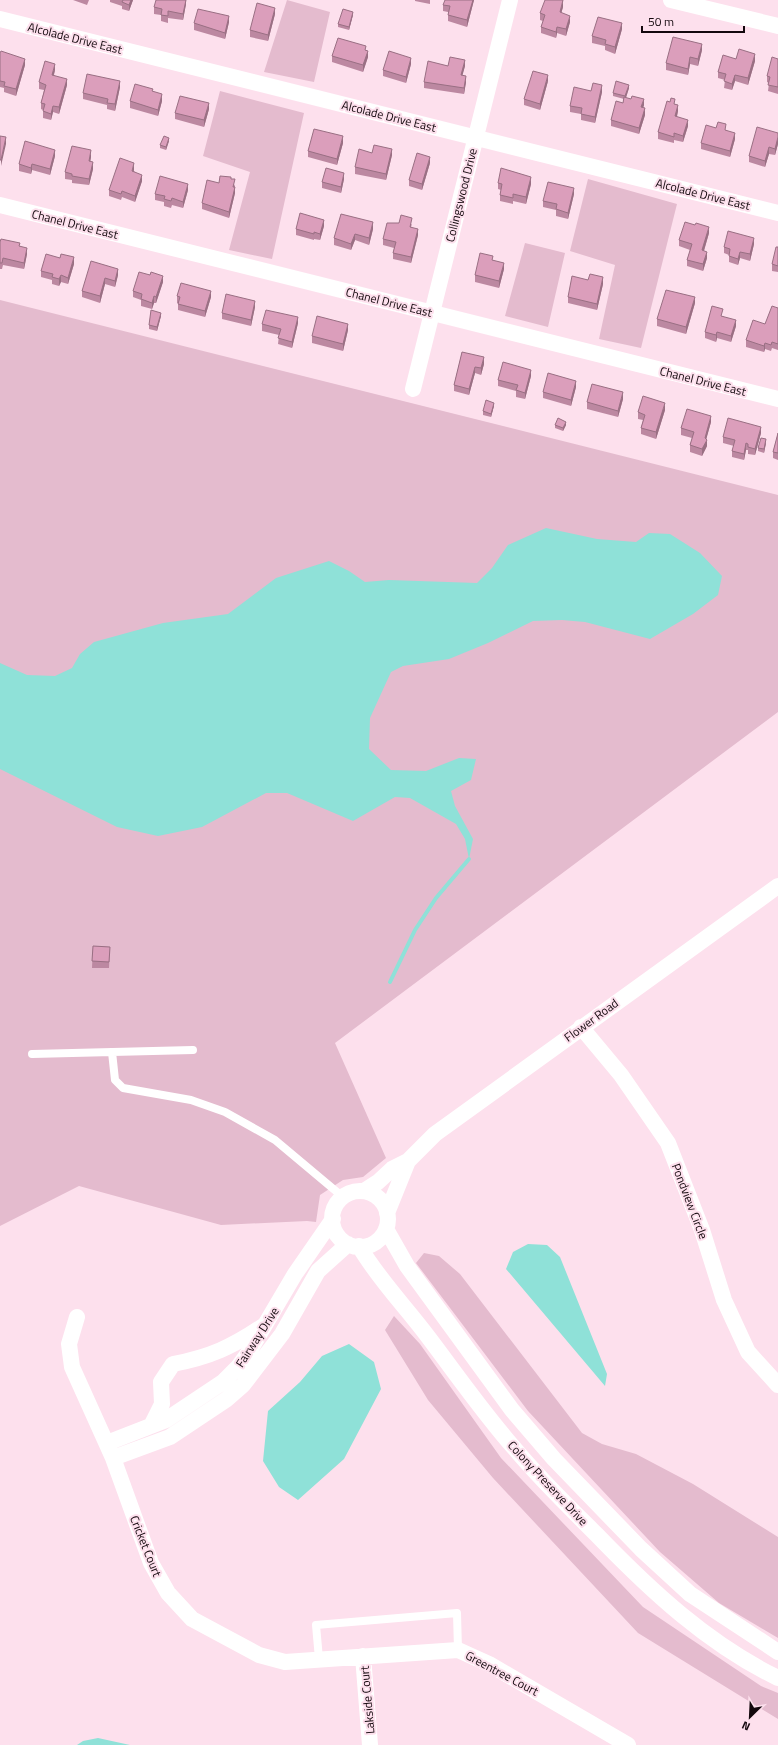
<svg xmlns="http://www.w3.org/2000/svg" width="778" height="1745" font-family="'Titillium Web',sans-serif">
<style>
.green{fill:#e4bbce}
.water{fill:#8fe1d8}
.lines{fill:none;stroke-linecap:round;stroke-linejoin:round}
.stream{stroke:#8fe1d8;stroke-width:4}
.lane{stroke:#fff;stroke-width:8}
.street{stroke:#fff;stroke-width:16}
.wall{fill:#bc88a1}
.shaded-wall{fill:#996f83}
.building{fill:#db9ebb;stroke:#996f83}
.labels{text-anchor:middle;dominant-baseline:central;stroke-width:4;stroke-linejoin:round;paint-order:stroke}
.street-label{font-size:12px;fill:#13080d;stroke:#fde0ed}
</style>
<rect width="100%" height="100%" fill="#fde0ed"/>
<path class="green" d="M287 0 330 12 314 82 264 72Z
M220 91 304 113 272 259 229 250 250 172 203 156Z
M588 179 677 204 641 348 599 339 615 265 570 251Z
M525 243 565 253 548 327 505 316Z
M0 300 778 495V712L335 1043 386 1158 363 1177 343 1180 320 1195 316 1222 307 1221 221 1225 79 1186 0 1226Z
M424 1253 439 1256 460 1274 582 1433 602 1444 636 1454 693 1484 778 1537V1638L719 1603 660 1552 528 1411 416 1263Z
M394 1316 420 1344 501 1458 643 1607 761 1686 778 1693V1719L638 1633 493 1478 428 1400 385 1330Z"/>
<path class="water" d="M546 528 597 539 636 542 649 533 670 534 700 553 722 576 718 595 693 614 650 639 585 622 562 620 533 621 488 643 449 659 403 666 391 672 370 718 369 749 391 770 426 771 459 758 476 759 471 780 451 791 455 806 473 839 469 859 465 839 456 824 410 798 395 797 353 821 287 793H266L202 827 158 836 117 827 0 769V663L27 675 55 676 72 668 80 654 94 642 163 623 228 614 276 578 329 561 349 571 365 582 389 580 477 583 492 568 508 545Z
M528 1244 547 1245 560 1257 607 1374 605 1386 506 1269 513 1252Z
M349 1344 374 1362 381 1389 344 1459 298 1500 279 1487 263 1461 268 1411 300 1382 322 1356Z
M98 1738 130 1745H77L83 1741Z"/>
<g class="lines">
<path class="stream" d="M390 982 415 930 436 898 469 859"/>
<path class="lane" d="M112 1052 115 1080 123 1088 191 1100 225 1112 275 1140 343 1197
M32 1054 193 1050
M319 1659 316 1625 457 1613 458 1650"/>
<path class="street" d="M671 0 778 26
M0 19 778 213
M0 205 778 399
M413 389 510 0
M581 1027 621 1075 668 1143 702 1230 724 1300 748 1352 778 1385
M364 1191 378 1182 392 1169 408 1161 435 1134 778 886
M332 1219a28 28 0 1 1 56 0a28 28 0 1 1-56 0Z
M387 1213 408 1161
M386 1229 407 1266 512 1410 554 1459 641 1549 690 1594 778 1652
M359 1246C379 1280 406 1307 429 1338 457 1375 484 1414 515 1449 540 1479 569 1507 597 1535 651 1591 708 1644 778 1678
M77 1317 69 1344 72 1367 113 1458 151 1563 168 1593 192 1619 259 1655 285 1662 458 1650 489 1664 628 1745
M151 1426 162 1404 161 1382 173 1364C210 1357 232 1347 263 1326
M107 1443 166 1420 223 1382 238 1367 249 1352 295 1274 333 1219
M113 1458 170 1437 227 1399 243 1385 282 1334 318 1271 348 1244
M363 1656 370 1745"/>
</g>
<path class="wall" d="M73 0H89L87 5Z
M110 0H133L129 11 122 9V6L110 2Z
M186 0V4L183 20 168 18V23L161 21V15L154 14V7Z
M415 0H430V4L415 1Z
M450 0H474L467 27 448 21V12L443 11V5Z
M563 7 561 13 570 22 566 36 557 33 556 38 541 33V27L543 21 540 20V13Z
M275 14 268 41 250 37V30Z
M353 15 349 30 338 27V24Z
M229 22 225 39 194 30V23Z
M622 29 615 54 605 50V46L592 43V36Z
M366 50 368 57 363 72 332 62V56Z
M702 50 698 66 690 64 688 75 666 70V63Z
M0 53 25 65 16 96 4 92V88L0 87Z
M736 59 755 61 748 85 735 81 732 90 724 88 725 80 718 78V72Z
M778 59V94L768 91 769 83 767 82V76Z
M411 64 406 83 383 76V70Z
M448 66H465L462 75 466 82 464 94 424 88V82Z
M55 70 54 75 67 85 59 114 53 112 51 120 43 118V110L41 109V103L44 90 39 89V82Z
M548 81 540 110 524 105V99Z
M120 87 115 111 107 109V105L83 99V93Z
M629 88 626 98 644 105 643 108 645 115 639 134 611 126V120L623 103 624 99 613 96V93Z
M591 91 602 92 595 123 581 120V114L570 112V106Z
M153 92 162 101 158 116 130 108V101Z
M675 104 678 111 677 117 688 126 683 142 674 140V143L658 139V132Z
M209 109 204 127 175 119V113Z
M726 130 735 139 730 157 701 149V143Z
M778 133V144L775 155 769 154 765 167 749 162V156Z
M169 141 166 150 160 148V145Z
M343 143 337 165 308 157V151Z
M372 153 392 155 386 180 355 174V167Z
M55 156 50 175 32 170 31 174 19 171V164Z
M91 157 90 162 93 169 89 185 72 183V180L65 179V172Z
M430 163 422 190 409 186V180Z
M134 170V171L142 181 135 202 122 197 121 200 109 196V190Z
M231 179 235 186V193L229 218 202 209V203L219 183Z
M344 179 341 193 322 188V182Z
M498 183 531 184 526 204 513 201V204L500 201V195L501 190 498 189Z
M188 190 183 208 172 205 171 208 164 206V202L155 200V194Z
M574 194 568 219 556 216V210L543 207V201Z
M412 224 411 227 418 235 411 263 393 259V253L394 248 383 245V239Z
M324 226 320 240 314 239V240L296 235V229Z
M373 229 369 245 355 240 351 250 334 245V238Z
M709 233 704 251 707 258 703 271 687 266V260L690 250 679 246V240Z
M0 242 20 246 27 254 24 269 3 265 2 269H0Z
M754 244 750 261 740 258 738 265 729 262V255L724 253V247Z
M778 247V272L772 271V264Z
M493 260 504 269 499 288 475 282V275Z
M74 264 68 284 61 282 59 286 52 284V280L41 277V271Z
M118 269V275L115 287 105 284 100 303 82 297V291Z
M150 275 163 282 156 303H154L152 309 141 306V300L133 297V291Z
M603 284 597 310 568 303V297Z
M177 296 211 297 205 317 178 310V303H177Z
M695 303 686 334 657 326V319Z
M255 307 251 326 222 319V313Z
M778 308V350L772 348 771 351 765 349 764 352 746 347V340L765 324Z
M161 316 157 331 149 329V325Z
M723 316 736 326 731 342 717 338 716 342 705 338V332Z
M298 323 292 348 278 344 279 335 262 331V324Z
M348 330 343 351 312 343V336Z
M462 352 484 364 481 375 475 373 469 395 454 391V385Z
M531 376 525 399 516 397V391L498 386V380Z
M576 387 571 406 543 398V392Z
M623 399 618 417 587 409V402Z
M494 406 491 417 483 415V411Z
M665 410 656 439 641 434V428L643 420 638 419V412Z
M711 422 706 439 707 446 702 456 690 452V445L692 438 681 435V428Z
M555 425H566L563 431 555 428Z
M761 433 755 455 748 454V450H746L744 460 732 457V451L734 446 723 443V437Z
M778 433V460L773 458V452Z
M766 443 764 453 758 451V448Z
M93 946 110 947 109 968H92Z"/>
<path class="shaded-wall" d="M131 0H133L129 11V5Z
M186 0V4L183 20V14Z
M473 0H474L467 27V20Z
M563 0V7L560 18V12Z
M275 8V14L268 41V35Z
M353 12V15L349 30V27Z
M229 16V22L225 39V33Z
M570 16V22L566 36V29Z
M622 23V29L615 54V47Z
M557 27V33L556 38V32Z
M702 44V50L698 66V59Z
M368 51V57L363 72V65Z
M755 54V61L748 85V78Z
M690 57V64L688 75V69Z
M411 58V64L406 83V77Z
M25 59V65L16 96V89Z
M465 60V66L461 81V75Z
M55 64V70L52 81V75Z
M548 75V81L540 110V104Z
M735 75V81L732 90V84Z
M466 76V82L464 94V88Z
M67 79V85L59 114V107Z
M120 81V87L115 111V104Z
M602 85V92L595 123V117Z
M629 85V88L625 100V96Z
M162 94V101L158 116V110Z
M644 99V105L641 114V107Z
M209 103V109L204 127V120Z
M678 105V111L675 123V116Z
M53 106V112L51 120V114Z
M645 108V115L639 134V128Z
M688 120V126L683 142V136Z
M735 133V139L730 157V151Z
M343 136V143L337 165V159Z
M6 137V144L1 166V160Z
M778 137V144L775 155V149Z
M169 138V141L166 150V147Z
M769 147V154L765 167V161Z
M392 149V155L386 180V174Z
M55 150V156L50 175V169Z
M91 150V157L89 168V161Z
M430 157V163L422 190V184Z
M93 162V169L89 185V179Z
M134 163V170L132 177V171Z
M32 164V170L31 174V168Z
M344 173V179L341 193V187Z
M142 175V181L135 202V196Z
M531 177V184L526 204V197Z
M188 184V190L183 208V202Z
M235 187V193L229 218V212Z
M574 188V194L568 219V213Z
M324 220V226L320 240V234Z
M373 222V229L369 245V238Z
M709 227V233L702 257V250Z
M418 229V235L411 263V257Z
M355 234V240L351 250V244Z
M754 238V244L750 261V254Z
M27 248V254L24 269V263Z
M707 252V258L703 271V264Z
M740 252V258L738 265V259Z
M74 257V264L68 284V278Z
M504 263V269L499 288V281Z
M118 269V275L115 287V281Z
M61 275V282L59 286V279Z
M163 276V282L156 303V297Z
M603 277V284L597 310V304Z
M105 278V284L100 303V296Z
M211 291V297L205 317V311Z
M154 296V303L152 309V303Z
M695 297V303L686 334V327Z
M255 301V307L251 326V320Z
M161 313V316L157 331V327Z
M298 317V323L292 348V342Z
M736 320V326L731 342V336Z
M348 324V330L343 351V344Z
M717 332V338L716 342V335Z
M765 343V349L764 352V346Z
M484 357V364L481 375V368Z
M475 367V373L469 395V389Z
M531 370V376L525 399V393Z
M576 381V387L571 406V400Z
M623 392V399L618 417V411Z
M494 403V406L491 417V414Z
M665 403V410L656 439V432Z
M711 416V422L705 444V438Z
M566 422V425L563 431V428Z
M761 427V433L755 455V449Z
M766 439V443L764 453V449Z
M707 440V446L702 456V449Z
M746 443V450L744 460V454Z"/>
<path class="building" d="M123 0H131L129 5 122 2Z
M156 0H186L183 14 168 11V16L161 15 162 9 154 7Z
M445 0H473L467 20 448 15 450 6 443 5Z
M545 0H563L560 12 570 16 566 29 557 27 556 32 541 27 545 15 540 13Z
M257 3 275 8 268 35 250 30Z
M198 9 229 16 225 33 194 23Z
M343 9 353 12 349 27 338 24Z
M598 17 622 23 615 47 605 44 606 40 592 36Z
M673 37 702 44 698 59 690 57 688 69 666 63Z
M338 38 366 46 365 50 368 51 363 65 332 56Z
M739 49 755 54 748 78 735 75 732 84 724 81 726 74 718 72 723 55 736 59Z
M1 51 25 59 16 89 4 86 5 82 0 81V53Z
M389 51 411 58 406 77 383 70Z
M450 57 465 60 461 75 466 76 464 88 424 82 428 61 448 66Z
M772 57 778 59V87L768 85 770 77 767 76Z
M45 61 55 64 52 75 67 79 59 107 53 106 51 114 43 111 45 104 41 103 46 85 39 82Z
M533 71 548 75 540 104 524 99Z
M87 74 120 81 115 104 107 103 108 99 83 93Z
M616 81 629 85 625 96 613 93Z
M593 83 602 85 595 117 581 114 582 108 570 106 574 87 591 91Z
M135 84 153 89 152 91 162 94 158 110 130 101Z
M180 96 209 103 204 120 175 113Z
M632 96 644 99 641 107 645 108 639 128 611 120 616 101 623 103 624 97 631 99Z
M671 98 675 99 674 104 678 105 675 116 688 120 683 136 674 133V137L658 132 667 101 670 102Z
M718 122 726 124 725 130 735 133 730 151 701 143 706 125 716 128Z
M757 127 778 133V137L775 149 769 147 765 161 749 156Z
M314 129 343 136 337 159 308 151Z
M0 136 6 137 1 160H0Z
M164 136 169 138 166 147 160 145Z
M25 141 55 150 50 169 32 164 31 168 19 164Z
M374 145 392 149 386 174 355 167 359 149 372 153Z
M72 146 91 150 89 161 93 162 89 179 72 176V174L65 172Z
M417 153 430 157 422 184 409 180Z
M120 158 134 163 132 171 142 175 135 196 122 191 121 194 109 190Z
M326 168 344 173 341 187 322 182Z
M501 168 531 177 526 197 513 194V198L500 195 502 184 498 183Z
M160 176 188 184 183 202 172 198 171 201 164 199 165 196 155 194Z
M220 176 231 177V179H235L233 187H235L229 212 202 203 207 180 219 183Z
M548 182 574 188 568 213 556 209 557 204 543 201Z
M300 213 324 220 320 234 314 232V234L296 229Z
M341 214 373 222 369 238 355 234 351 244 334 238Z
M401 215 412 218 410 227 418 229 411 257 393 253 396 242 383 239 387 223H399Z
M685 222 695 225 696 223 709 227 702 250 707 252 703 264 687 260 692 244 679 240Z
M728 231 754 238 750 254 740 252 738 259 729 256 730 249 724 247Z
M1 239 20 243 19 246 27 248 24 263 3 258 2 263H0V242Z
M776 247H778V266L772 264Z
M480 253 493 256 492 260 504 263 499 281 475 275Z
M46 254 60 258 61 254 74 257 68 278 61 275 59 279 52 277 53 274 41 271Z
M91 261 118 269 115 281 105 278 100 296 82 291Z
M139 272 150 275 151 272 163 276 156 297 154 296 152 303 141 299 142 294 133 291Z
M590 274 603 277 597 304 568 297 572 276 588 280Z
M181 283 211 291 205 311 178 304 180 297 177 296Z
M666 290 695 297 686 327 657 319Z
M226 294 255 301 251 320 222 313Z
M712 306 723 309 721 316 736 320 731 336 717 332 716 335 705 332Z
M772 306 778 308V344L772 342 771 345 765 343 764 346 746 340 753 320 765 324Z
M151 310 161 313 157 327 149 325Z
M266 310 298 317 292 342 278 338 281 329 262 324Z
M317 316 348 324 343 344 312 336Z
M462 352 484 357 481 368 475 367 469 389 454 385Z
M503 362 531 370 525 393 516 390 518 385 498 380Z
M548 373 576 381 571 400 543 392Z
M592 384 623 392 618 411 587 402Z
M643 396 665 403 656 432 641 428 645 415 638 412Z
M486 400 494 403 491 414 483 411Z
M687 409 711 416 705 438 707 440 702 449 690 445 694 432 681 428Z
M558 418 566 422 563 428 555 425Z
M728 418 761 427 755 449 748 447V444L746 443 744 454 732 451 735 440 723 437Z
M778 433V453L773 452Z
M761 438 766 439 764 449 758 448Z
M93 946 110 947 109 962 92 961Z"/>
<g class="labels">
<g class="street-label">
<text transform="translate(75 38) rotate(14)">Alcolade Drive East</text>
<text transform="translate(389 116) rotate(14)">Alcolade Drive East</text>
<text transform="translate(703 194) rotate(14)">Alcolade Drive East</text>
<text transform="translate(461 195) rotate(-76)">Collingswood Drive</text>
<text transform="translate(75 224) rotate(14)">Chanel Drive East</text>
<text transform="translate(389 302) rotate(14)">Chanel Drive East</text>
<text transform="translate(703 381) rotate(14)">Chanel Drive East</text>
<text transform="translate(591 1020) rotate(-36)">Flower Road</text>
<text transform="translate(690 1201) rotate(69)">Pondview Circle</text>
<text transform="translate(257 1337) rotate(-57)">Fairway Drive</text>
<text transform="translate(548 1483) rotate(47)">Colony Preserve Drive</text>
<text transform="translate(146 1546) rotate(68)">Cricket Court</text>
<text transform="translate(502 1673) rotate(28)">Greentree Court</text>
<text transform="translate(367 1700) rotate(-95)">Lakside Court</text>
</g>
</g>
<g transform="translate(750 1717) rotate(204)" stroke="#fde0ed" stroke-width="3" paint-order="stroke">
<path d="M0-3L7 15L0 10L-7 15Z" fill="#13080d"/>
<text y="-6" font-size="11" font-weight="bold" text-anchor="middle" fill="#13080d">N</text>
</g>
<path d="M642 26v6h102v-6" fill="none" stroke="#13080d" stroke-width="2"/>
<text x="648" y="26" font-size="12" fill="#13080d" stroke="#fde0ed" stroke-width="3" paint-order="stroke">50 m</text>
</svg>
